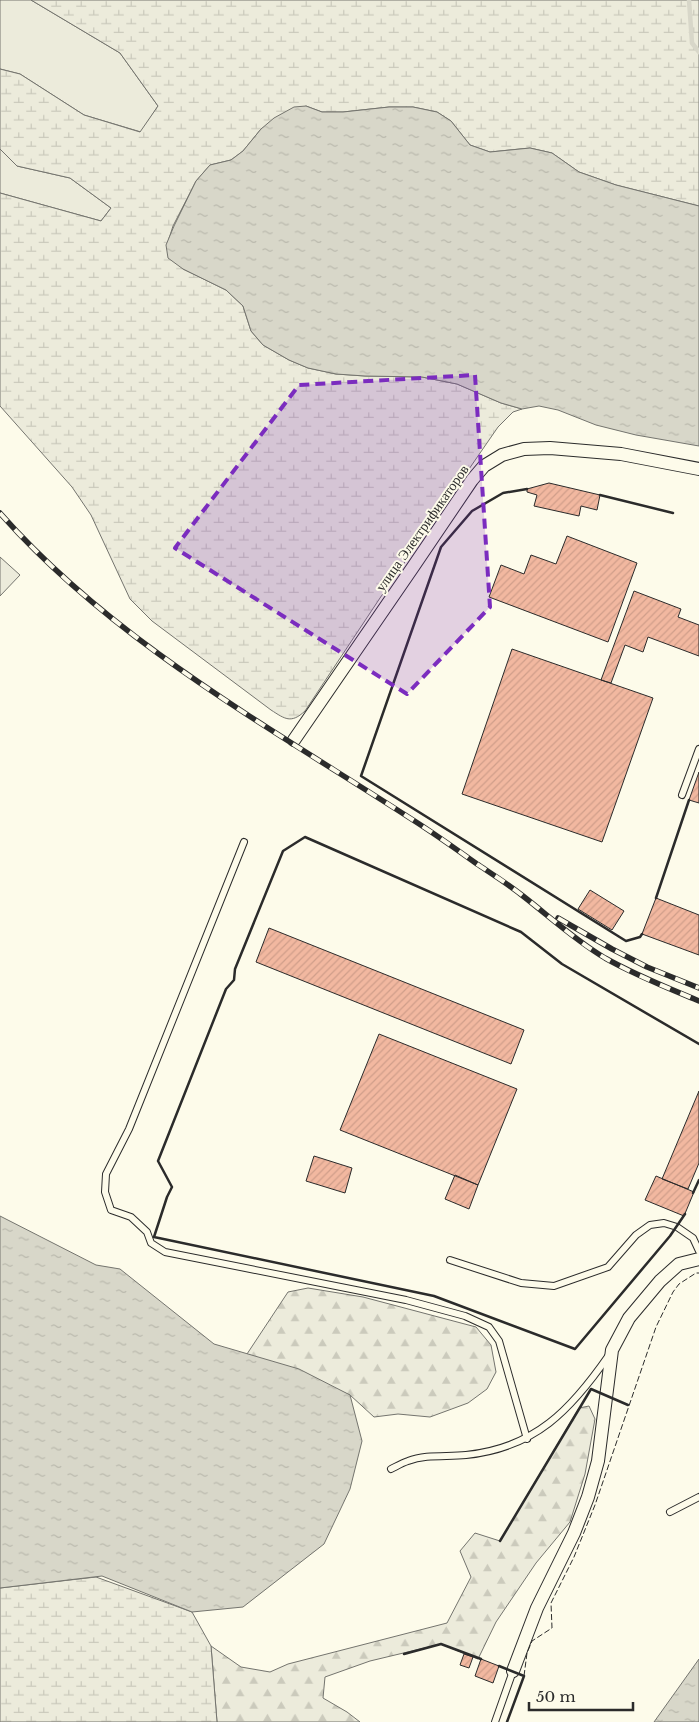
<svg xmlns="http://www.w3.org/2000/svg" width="699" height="1722" font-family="'Libre Baskerville',serif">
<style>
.green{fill:#ecebdb;stroke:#74746e}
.forest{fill:url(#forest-firs);stroke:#74746e}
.wetland{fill:url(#wetland-marsh);stroke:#74746e}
.water{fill:url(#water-ripples);stroke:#74746e}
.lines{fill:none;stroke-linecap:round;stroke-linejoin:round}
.stream{stroke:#d8d7c9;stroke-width:4.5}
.building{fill:url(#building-hatch);stroke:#2b2b2b}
.service-casing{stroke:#2b2b2b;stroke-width:8}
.minor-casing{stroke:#2b2b2b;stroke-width:14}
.service{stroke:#fdfbea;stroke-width:6}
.minor{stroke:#fdfbea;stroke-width:12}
.rail-casing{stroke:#2b2b2b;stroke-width:5.5}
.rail{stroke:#fdfbea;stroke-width:4;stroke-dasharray:11;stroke-linecap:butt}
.fence{stroke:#2b2b2b;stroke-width:1;stroke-dasharray:6 2.5;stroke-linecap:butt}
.wall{stroke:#2b2b2b;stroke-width:2.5}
.marked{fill:#7b2cbf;fill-opacity:0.2;stroke:#7b2cbf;stroke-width:4;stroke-dasharray:10 6;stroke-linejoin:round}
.labels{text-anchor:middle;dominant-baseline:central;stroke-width:4;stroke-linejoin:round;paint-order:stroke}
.street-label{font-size:14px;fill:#2b2b2b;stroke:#fdfbea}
</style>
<defs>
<pattern id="forest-firs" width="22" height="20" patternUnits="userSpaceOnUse" patternTransform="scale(1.25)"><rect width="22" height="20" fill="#ecebdb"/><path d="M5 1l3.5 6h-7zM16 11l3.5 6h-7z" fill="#cbcabc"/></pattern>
<pattern id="wetland-marsh" width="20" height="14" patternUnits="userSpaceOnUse" patternTransform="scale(1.25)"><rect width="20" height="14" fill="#ecebdb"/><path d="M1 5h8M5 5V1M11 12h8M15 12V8" fill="none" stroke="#cbcabc"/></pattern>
<pattern id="water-ripples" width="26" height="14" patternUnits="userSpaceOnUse" patternTransform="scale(1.25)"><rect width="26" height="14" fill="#d8d7c9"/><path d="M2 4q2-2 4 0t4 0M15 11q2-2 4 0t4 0" fill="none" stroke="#bab9ad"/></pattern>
<pattern id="building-hatch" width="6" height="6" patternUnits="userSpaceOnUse" patternTransform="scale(1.25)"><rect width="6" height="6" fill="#f2b8a0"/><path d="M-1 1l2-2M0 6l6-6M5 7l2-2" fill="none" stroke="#d09e8a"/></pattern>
</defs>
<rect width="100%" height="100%" fill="#fdfbea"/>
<path class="green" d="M0 0H31L120 53 158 106 141 132 84 115 20 74 0 69Z
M0 149 17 166 70 178 111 208 101 221 0 193Z
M0 557 20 575 0 596Z"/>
<path class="forest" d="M308 1288 363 1297 476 1327 491 1345 496 1372 487 1389 468 1403 430 1417 398 1414 374 1417 350 1395 247 1354 288 1292Z
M589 1406 595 1419 585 1474 570 1522 536 1563 496 1622 478 1659 441 1644 370 1661 325 1677 323 1698 347 1712 360 1722H217L211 1646 241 1667 270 1672 288 1664 447 1623 471 1577 460 1551 475 1533 500 1541 579 1408Z"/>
<path class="wetland" d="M31 0H699V206L616 185 579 172 552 153 530 148 490 152 470 145 451 121 437 112 413 107H389L343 112H322L306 106 261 129 243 151 231 160 210 165 196 181 173 226 167 245 183 269 226 290 243 306 251 331 263 345 289 360 308 368 336 374 365 376 422 377 457 384 501 403 522 409 513 412 498 427 380 598 305 711C291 724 285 719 271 710L152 621 130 599 91 515 72 487 0 406V193L101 221 111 208 70 178 17 166 0 149V69L20 74 84 115 140 132 158 106 120 53Z
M96 1577 192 1612 211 1646 217 1722H0V1588Z"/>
<path class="water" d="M306 106 322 112H343L389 107H413L437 112 451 121 470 145 490 152 530 148 552 153 579 172 616 185 699 206V446L636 435 596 425 558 410 539 406 522 409 501 403 457 384 422 377 365 376 336 374 308 368 289 360 263 345 251 331 243 306 226 290 183 269 168 258 166 245 174 226 196 181 210 165 231 160 243 151 261 129 274 118 294 107Z
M0 1216 96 1265 120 1269 214 1344 299 1369 350 1395 362 1441 350 1489 324 1544 243 1607 192 1612 102 1576 0 1588Z
M699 1659V1722H654Z"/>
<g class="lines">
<path class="stream" d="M689 0 692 43 699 52"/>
</g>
<path class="building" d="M549 483 600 495 597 510 581 506 579 516 534 506 537 495 527 492V489Z
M567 536 637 563 608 642 489 597 501 565 524 574 531 555 556 564Z
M634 591 681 609 678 617 699 625V656L648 637 643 652 625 645 611 683 601 680Z
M512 649 653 698 602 842 462 794Z
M699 772V803L689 800Z
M590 890 624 911 612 930 578 909Z
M656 898 699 915V955L642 934Z
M269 928 524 1030 511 1064 256 962Z
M379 1034 517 1089 478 1185 340 1130Z
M699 1091V1163L688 1189 662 1179Z
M314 1156 352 1168 345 1193 306 1181Z
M455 1175 478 1185 469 1209 445 1199Z
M656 1176 694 1192 684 1216 645 1200Z
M464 1654 473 1657 469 1668 460 1665Z
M481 1659 499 1666 493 1683 475 1676Z"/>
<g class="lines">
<g class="service-casing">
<path id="service" d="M682 795 699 749
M244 842 129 1129 106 1174 105 1192 111 1210 131 1217 147 1232 151 1243 165 1252 406 1300 465 1316 489 1327 499 1341 527 1439
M450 1260 521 1283 554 1286 608 1267 636 1235 650 1225 664 1223 677 1227 693 1238 699 1251
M391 1469C397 1466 402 1463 408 1461 426 1454 447 1457 466 1455 535 1448 571 1410 609 1355
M670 1512 699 1497
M495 1722 513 1671"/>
</g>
<g class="minor-casing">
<path id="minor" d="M294 740 413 567 472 480 484 466 502 455 524 449 550 448 621 454 699 469
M513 1671 537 1608 574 1533 588 1497 598 1461 612 1350 629 1318 660 1281 679 1264 699 1259"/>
</g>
<use href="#service" class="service"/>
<use href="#minor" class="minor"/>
<g class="rail-casing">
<path id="rail" d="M0 513C114 642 271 728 413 820 435 834 456 849 477 864 492 874 508 884 523 896 550 917 575 940 605 958 635 975 668 988 699 1001
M558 918 612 949 647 967 699 988"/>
</g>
<use href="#rail" class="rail"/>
<path class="fence" d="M524 1676 527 1653 532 1641 552 1628 551 1603 574 1557 595 1505 656 1327 673 1292 679 1284 696 1273H699"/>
<path class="wall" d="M527 489 503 493 472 511 441 547 361 776 626 941 640 937 642 934
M600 495 673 513
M656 898 689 800
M693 1193 699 1180
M685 1214 670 1236 575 1349 434 1296 154 1237 167 1197 172 1187 158 1161 226 989 234 980 235 969 283 851 305 837 521 932 562 964 699 1044
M500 1541 591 1389 628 1405
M404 1654 441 1644 481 1659
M499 1666 524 1676 507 1722"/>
</g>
<path class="marked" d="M475 375 490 607 407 694 175 548 299 385Z"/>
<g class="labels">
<g class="street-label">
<text transform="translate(422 528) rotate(-55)">улица Электрификаторов</text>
</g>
</g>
<path d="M529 1702v8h104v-8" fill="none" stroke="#2b2b2b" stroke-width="2.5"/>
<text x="536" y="1702" font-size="15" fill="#2b2b2b" stroke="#fdfbea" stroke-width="4" paint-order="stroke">50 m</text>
</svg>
